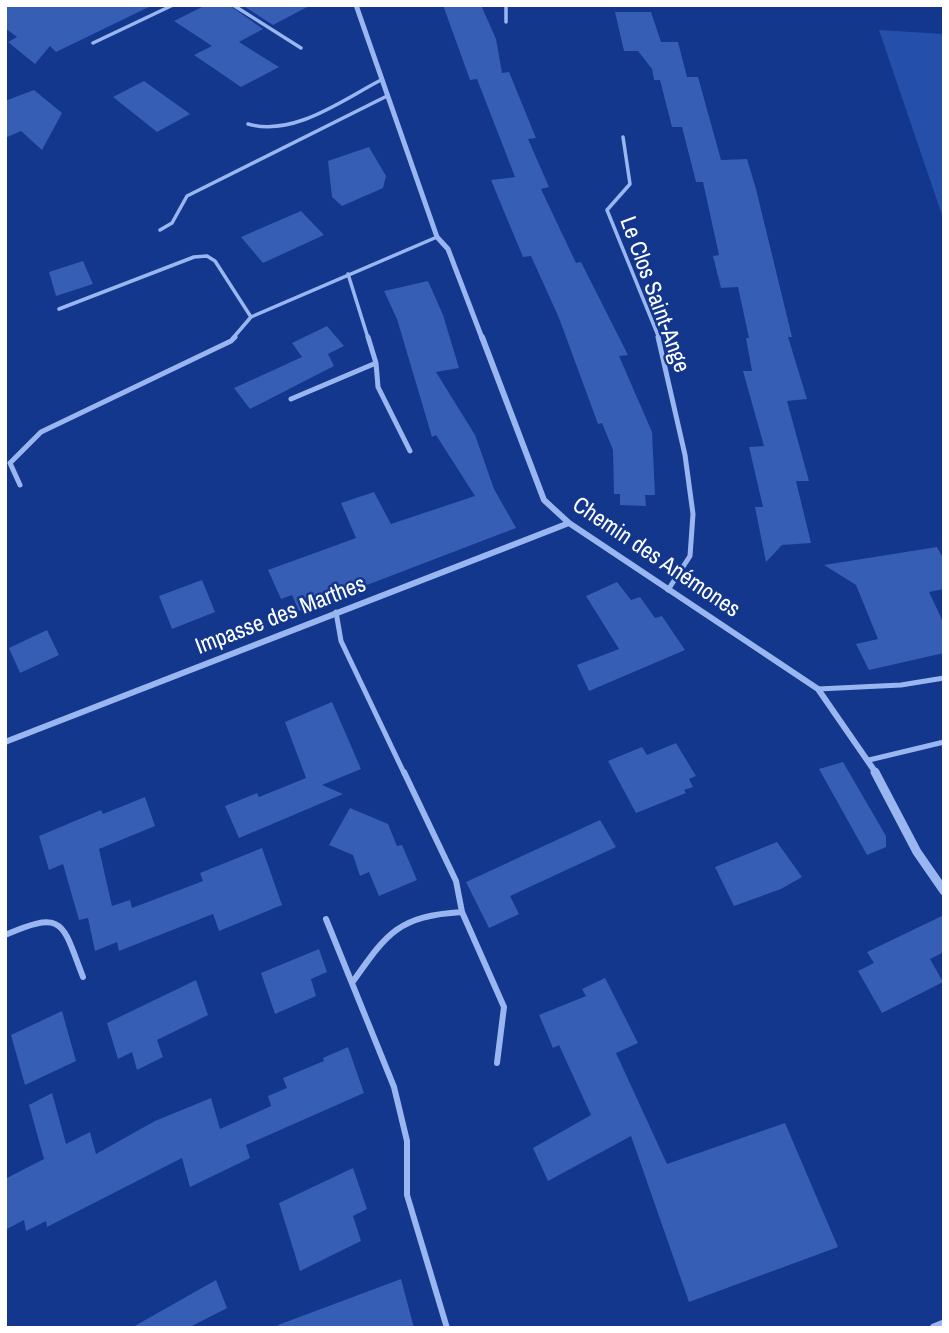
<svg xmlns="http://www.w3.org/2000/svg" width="949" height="1333" font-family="'Archivo Narrow',sans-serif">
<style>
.green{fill:#244fab}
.building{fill:#365eb4}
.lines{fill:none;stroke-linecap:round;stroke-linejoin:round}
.service-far2{stroke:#9ab6f1;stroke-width:3.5}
.service-far1{stroke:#9ab6f1;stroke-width:5}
.service{stroke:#9ab6f1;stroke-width:6}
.minor-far2{stroke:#9ab6f1;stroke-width:5}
.minor-far1{stroke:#9ab6f1;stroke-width:6}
.minor{stroke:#9ab6f1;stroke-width:9}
.labels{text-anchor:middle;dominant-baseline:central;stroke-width:5;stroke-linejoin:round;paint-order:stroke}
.street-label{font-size:23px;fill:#fff;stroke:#12378c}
</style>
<rect width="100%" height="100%" fill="#12378c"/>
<path class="green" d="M879 30 944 34V221Z"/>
<path class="building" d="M5 5H153L56 52 50 46 35 64 8 42 17 37 5 28Z
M206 5H229L263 29 239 42 279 67 241 87 194 55 212 46 174 21Z
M242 5H311L273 25Z
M443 5H481L496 39 502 73 509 72 536 138 528 139 549 187 541 189 576 263 581 262 628 355 619 356 652 432 655 495H645L646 506 620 505V494H614L613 450 602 423 598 424 559 318 531 256 523 257 491 180 515 177 477 79 470 80Z
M615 12H651L661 42H678L687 77H698L721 160 747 159 756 189 792 337H788L807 399 787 401 809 481H796L811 543 782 545 766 562 755 507H763L749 447 764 446 743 371H752L746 338H749L738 287 721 288 713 256 719 255 703 182H696L682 127H672L660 80H654L652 69 638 51H624Z
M144 81 190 114 157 132 113 97Z
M34 90 62 113 42 150 21 131 5 138V101Z
M369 147 386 176 383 188 342 206 332 197 328 161Z
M301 211 324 235 263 263 241 237Z
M83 261 93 284 56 296 49 272Z
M428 281 443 315 459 368 436 372 475 435 494 489 516 528 299 611 292 595 281 599 268 570 356 538 341 503 374 492 391 524 475 496 436 435 432 437 397 319 384 291Z
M327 326 344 346 328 354 334 366 250 409 234 388 302 357 292 343Z
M937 547 944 560V589L929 592 944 624V653L869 670 856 644 878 639 856 585 824 565Z
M202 580 215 612 172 629 159 596Z
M617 582 631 600 640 597 655 618 662 616 685 650 589 691 577 665 619 649 586 596Z
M47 630 59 655 20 673 9 648Z
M332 702 361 769 322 785 343 794 239 838 225 806 257 793 259 797 306 778 285 722Z
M676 743 696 776 689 779 693 787 684 790 686 793 636 813 608 761 642 747 647 755Z
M843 762 886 836V847L867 855 819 769Z
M145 797 155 826 99 849 112 906 130 900 132 908 203 881 200 873 262 848 282 905 219 931 213 914 119 951 117 942 95 951 88 918 79 920 63 864 49 870 39 836 101 810 103 814Z
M350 808 388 824 397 846 402 845 417 880 379 896 369 872 360 876 353 855 329 845Z
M600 820 616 847 510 896 519 914 489 928 466 882Z
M777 842 802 877 781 889 734 906 715 867Z
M944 915V952L930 959 943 982 882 1013 858 971 874 963 867 952Z
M319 949 327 972 311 979 316 996 275 1014 261 973Z
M605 978 638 1043 616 1053 667 1164 785 1123 838 1247 689 1302 631 1136 548 1181 533 1148 591 1115 559 1045 553 1048 539 1015 586 996 582 989Z
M196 980 208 1015 157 1040 163 1057 137 1070 132 1052 118 1059 107 1023Z
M62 1011 76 1061 25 1085 11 1035Z
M348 1047 364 1093 246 1145 250 1158 190 1187 182 1158 47 1227 46 1221 26 1231 24 1220 5 1230V1179L44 1159 29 1105 52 1093 66 1144 90 1132 96 1154 155 1121 211 1098 220 1129 271 1106 268 1096 287 1088 283 1078 324 1061 323 1058Z
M353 1168 367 1209 353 1216 361 1241 300 1271 279 1203Z
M401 1279 414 1328H279L278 1325Z
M216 1280 227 1308 188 1328H131Z"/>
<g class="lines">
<path class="service-far2" d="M233 5 301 48
M506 5V22
M93 43 173 5
M248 124C294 137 342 100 381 80
M623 137 630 184 607 210 659 338
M160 230 172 223 187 196 387 96
M348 274 368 338
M59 309 194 257 207 256 215 261 251 317
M233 338 251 317 437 237"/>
<path class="service-far1" d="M368 337 376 363 378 387 410 451
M658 337 685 455 693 514 690 556 668 590
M291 399 376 363
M20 485 10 463 41 432 231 341 235 337
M336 612 341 641 404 773
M818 689 901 685 944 678
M869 760 944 742"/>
<path class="service" d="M404 772 456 881 462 912 504 1007 497 1063
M326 919 394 1087 407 1141V1195L447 1328
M5 935C65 909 62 923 83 977
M352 983C387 933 398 916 462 912"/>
<path class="minor-far2" d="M356 5 437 237 448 249 482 338"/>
<path class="minor-far1" d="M482 337 544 500 569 523 818 689 876 773
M5 742 569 523"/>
<path class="minor" d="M875 772 917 852 944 891
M934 1328 944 1324"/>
</g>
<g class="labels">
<g class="street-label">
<text transform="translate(656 294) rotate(70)">Le Clos Saint-Ange</text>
<text transform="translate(657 556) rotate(34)">Chemin des Anémones</text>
<text transform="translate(280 614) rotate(-21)">Impasse des Marthes</text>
</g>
</g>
<rect width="949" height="1333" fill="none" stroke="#ffffff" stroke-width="14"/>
</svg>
